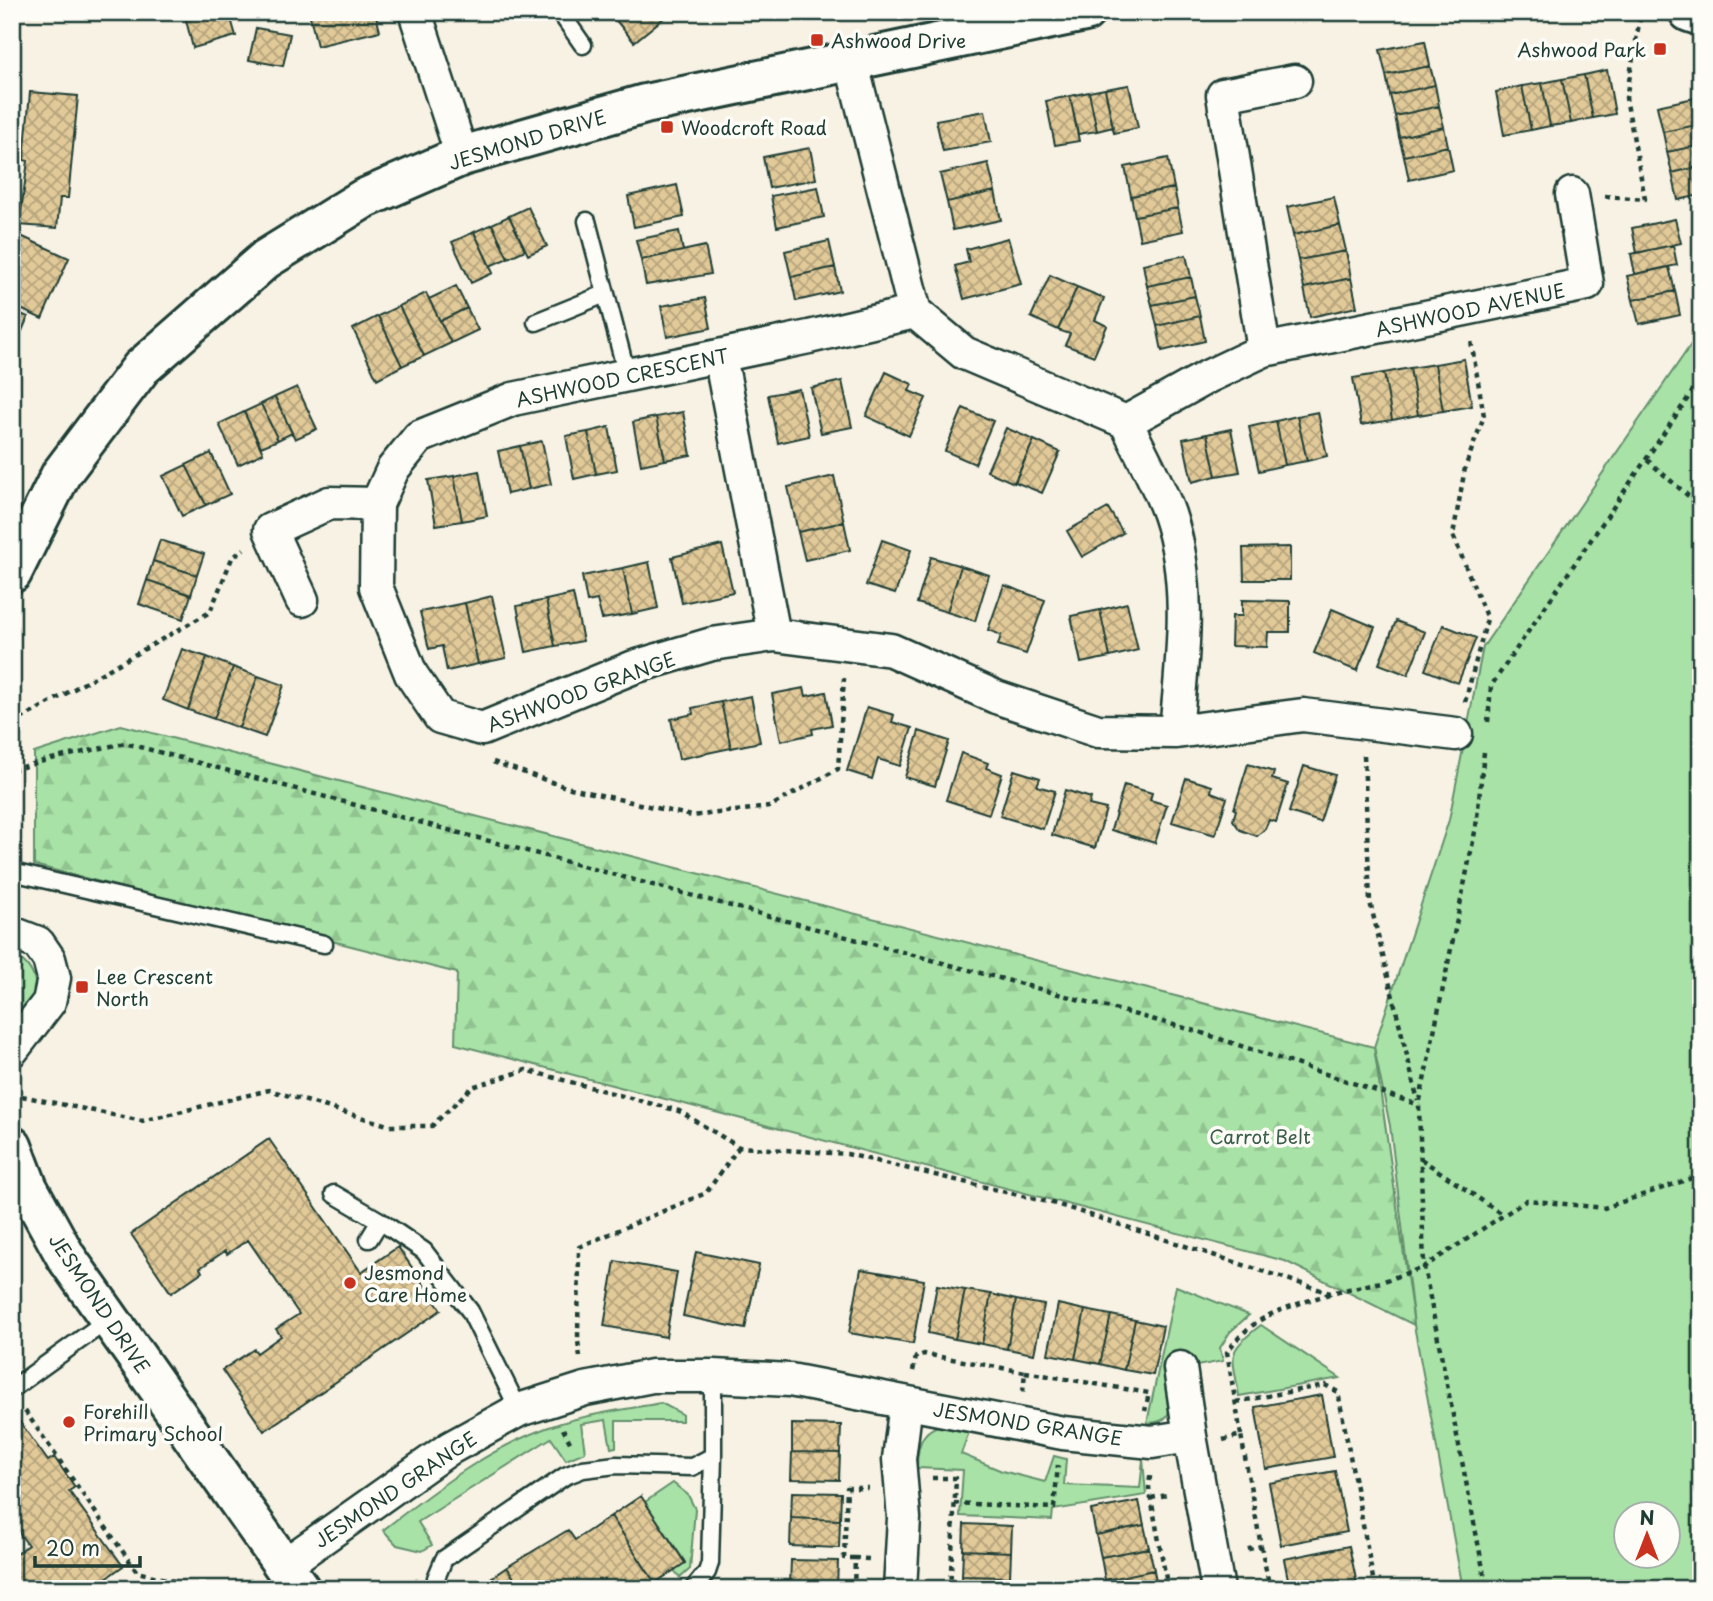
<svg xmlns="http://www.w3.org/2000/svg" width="1713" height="1601" font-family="'Playpen Sans',sans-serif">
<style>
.grass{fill:#a8e2a6;stroke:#64906d;stroke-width:2;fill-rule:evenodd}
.forest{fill:url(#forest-firs);stroke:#64906d;stroke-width:2}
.building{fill:url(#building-cross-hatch);stroke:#1f3d34;stroke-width:2}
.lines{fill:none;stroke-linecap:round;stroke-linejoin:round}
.lane-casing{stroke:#1f3d34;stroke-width:21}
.street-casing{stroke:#1f3d34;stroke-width:37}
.secondary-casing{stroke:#1f3d34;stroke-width:44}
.path{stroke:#1f3d34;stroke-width:4.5;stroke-dasharray:5 5;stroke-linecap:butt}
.lane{stroke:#fdfcf7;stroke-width:16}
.street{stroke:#fdfcf7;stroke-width:32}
.secondary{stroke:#fdfcf7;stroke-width:38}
.poi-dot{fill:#c8321e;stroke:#fdfcf7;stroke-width:2.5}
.labels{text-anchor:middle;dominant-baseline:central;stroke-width:7;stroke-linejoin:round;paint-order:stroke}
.poi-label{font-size:19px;fill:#1f3d34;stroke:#fdfcf7;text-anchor:start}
.street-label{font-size:19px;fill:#1f3d34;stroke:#fdfcf7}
.park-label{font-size:19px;fill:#3a5e4b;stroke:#fdfcf7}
</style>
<defs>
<pattern id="forest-firs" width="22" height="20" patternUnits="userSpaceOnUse" patternTransform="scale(1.75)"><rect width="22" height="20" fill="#a8e2a6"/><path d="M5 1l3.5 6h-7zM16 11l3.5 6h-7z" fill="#90c390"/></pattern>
<pattern id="building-cross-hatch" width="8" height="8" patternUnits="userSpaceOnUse" patternTransform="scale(1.75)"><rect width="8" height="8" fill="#e1c998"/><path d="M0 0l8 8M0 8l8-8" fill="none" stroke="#b6a47d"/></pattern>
</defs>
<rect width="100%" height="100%" fill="#f7f2e4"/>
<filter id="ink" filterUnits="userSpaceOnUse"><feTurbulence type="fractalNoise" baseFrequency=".0143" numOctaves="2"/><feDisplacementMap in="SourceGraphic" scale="14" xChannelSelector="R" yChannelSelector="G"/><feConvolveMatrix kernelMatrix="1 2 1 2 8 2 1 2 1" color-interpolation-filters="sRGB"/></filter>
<g filter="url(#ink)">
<path class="grass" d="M1701 330V1589H1463L1414 1325 1390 1126 1374 1047 1449 820 1483 647ZM1626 1514H1668V1556H1626Z
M12 955C27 960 40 979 34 995 29 1005 20 1013 12 1021Z
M1176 1286 1249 1315 1230 1332 1220 1348 1223 1361 1197 1366 1184 1354 1170 1355C1168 1360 1165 1366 1165 1371 1164 1392 1184 1423 1147 1423Z
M1261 1325 1340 1378 1239 1396C1233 1354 1224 1353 1261 1325Z
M661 1403 682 1414V1421H616V1447L611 1448 606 1420 581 1424 585 1452 566 1460 551 1438 418 1522 432 1545 422 1551 397 1545 383 1530C437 1488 495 1443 561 1423 593 1413 628 1409 661 1403Z
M952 1423 970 1429 961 1454 1002 1471 1045 1482 1054 1456 1066 1459 1064 1485 1140 1488 1143 1459 1146 1495 1053 1510 1052 1520 960 1516 963 1470 917 1468C917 1441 923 1426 952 1423Z
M673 1483 688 1495 695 1509 690 1569 680 1578 674 1570 685 1562 645 1502Z"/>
<path class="forest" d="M121 725 1374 1047 1414 1325 1285 1261 455 1044 457 973 34 865V753Z"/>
<path class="building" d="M184 12H229L236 36 193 48Z
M309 12H375L380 31 317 46Z
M621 12H669L670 13 634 42 614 18Z
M256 28 290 34 283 66 249 60Z
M1425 41 1430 66 1386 75 1380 50Z
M1430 66 1435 85 1390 95 1386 75Z
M1607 70 1615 114 1593 118 1584 75Z
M1584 75 1593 118 1571 123 1562 79Z
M1562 79 1571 123 1550 126 1542 83Z
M1542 83 1550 126 1531 130 1522 86Z
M1129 85 1138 128 1114 133 1105 89Z
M1435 85 1439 106 1395 116 1390 95Z
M1522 86 1531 130 1504 135 1496 92Z
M1105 89 1113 127 1097 131 1089 92Z
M30 92 78 96 68 198H60L57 228 19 225 28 161 24 160Z
M1089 92 1097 131 1078 134 1070 96Z
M1070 96 1079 141 1055 145 1046 101Z
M1699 97 1701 124 1663 132 1657 106Z
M1439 106 1444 127 1399 137 1395 116Z
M985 111 991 142 943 151 936 120Z
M1701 124V145L1667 152 1663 132Z
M1444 127 1448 146 1404 156 1399 137Z
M1701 145V166L1672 173 1667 152Z
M1448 146 1453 170 1409 180 1404 156Z
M810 148 816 179 769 188 763 157Z
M1168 158 1174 188 1131 196 1125 167Z
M988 163 995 191 947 202 940 174Z
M1701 166V195L1678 200 1672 173Z
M677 185 684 217 634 227 628 196Z
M818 187 824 217 777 227 771 196Z
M1174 188 1178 208 1135 216 1131 196Z
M995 191 1001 220 953 230 947 202Z
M1334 197 1340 225 1293 235 1287 207Z
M528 207 547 246 528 255 509 216Z
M1178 208 1183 231 1140 240 1135 216Z
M509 216 525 250 508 258 492 224Z
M1675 219 1681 243 1637 253 1632 228Z
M492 224 508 258 490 266 474 232Z
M1340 225 1346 251 1298 260 1293 235Z
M679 231 683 251 641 260 636 240Z
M12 232 69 258 42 319 12 305Z
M474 232 493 273 471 283 452 242Z
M1008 238 1021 284 964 299 955 266 969 262 966 249Z
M829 241 835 267 791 277 785 251Z
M1673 245 1677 265 1635 274 1631 254Z
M705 246 711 274 646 285 641 260Z
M1346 251 1351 278 1304 288 1298 260Z
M1186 255 1191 277 1147 286 1143 264Z
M835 267 840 291 796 301 791 277Z
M1669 267 1675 291 1633 300 1627 276Z
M1050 275 1077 287 1058 330 1031 317Z
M1191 277 1195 296 1152 305 1147 286Z
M1351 278 1357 307 1310 317 1304 288Z
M456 286 467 308 440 321 429 299Z
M1077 287 1104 298 1095 320 1107 326 1094 356 1065 345 1070 334 1058 330Z
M1675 291 1680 315 1639 324 1633 300Z
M426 293 451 343 424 356 399 306Z
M1195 296 1200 316 1157 326 1152 305Z
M705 298 711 328 667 337 661 306Z
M399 306 424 356 402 366 378 316Z
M467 308 478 330 451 343 440 321Z
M12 310 28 317 12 354Z
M378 316 402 366 377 379 353 329Z
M1200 316 1205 341 1162 351 1157 326Z
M1464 359 1472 406 1443 411 1435 364Z
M1435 364 1443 411 1418 415 1410 368Z
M1410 368 1418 415 1392 420 1384 373Z
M886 372 912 384 909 391 926 398 909 436 866 416Z
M1384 373 1392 420 1361 425 1353 378Z
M842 381 852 427 821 433 811 388Z
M297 387 317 429 295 439 275 397Z
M799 389 809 436 778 443 768 395Z
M275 397 292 433 278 440 261 404Z
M261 404 278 440 261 447 244 412Z
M963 408 993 421 975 464 945 451Z
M244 412 263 453 238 465 219 424Z
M683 412 691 455 665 460 656 417Z
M1318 412 1327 456 1307 461 1297 416Z
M1297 416 1307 461 1285 465 1276 421Z
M656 417 665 460 641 465 633 422Z
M1276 421 1285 465 1259 471 1249 427Z
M609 427 617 470 596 474 588 432Z
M1006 428 1034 440 1014 483 987 471Z
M1231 429 1240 472 1216 476 1207 434Z
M588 432 596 474 574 479 566 436Z
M1207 434 1216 476 1192 482 1183 439Z
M1034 440 1060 452 1042 493 1015 482Z
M542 441 551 484 529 489 520 446Z
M520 446 529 489 507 494 498 451Z
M211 453 230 494 206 505 186 465Z
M186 465 206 505 182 516 163 476Z
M479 471 487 516 462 521 454 476Z
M454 476 462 521 436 525 428 480Z
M834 476 844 522 798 532 788 487Z
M1108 508 1123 533 1082 557 1067 531Z
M844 522 850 550 805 560 798 532Z
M160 540 204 554 197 575 153 561Z
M882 540 911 550 895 594 866 585Z
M722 545 733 592 682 603 672 557Z
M1290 547V580H1244L1243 548Z
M931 557 961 566 947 612 917 603Z
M153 561 197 575 191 595 147 580Z
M649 562 658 608 632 614 623 568Z
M961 566 989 575 975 621 947 612Z
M623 568 632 614 602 619 597 600 587 602 582 576Z
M147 580 191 595 183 619 139 604Z
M1004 585 1045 600 1026 654 998 645 1001 635 988 630Z
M573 594 583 641 555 646 546 600Z
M492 596 506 658 478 664 465 603Z
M546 600 555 646 526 652 517 606Z
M1242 600 1290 601V632H1268L1267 647 1231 646 1232 616H1242Z
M465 603 478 664 447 671 442 646 429 649 420 612Z
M1127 603 1138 650 1110 657 1100 610Z
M1332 609 1375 627 1357 671 1314 653Z
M1100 610 1110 657 1081 663 1071 616Z
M1396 621 1425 632 1408 675 1379 664Z
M1443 625 1476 638 1458 683 1425 670Z
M182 649 207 657 188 710 163 700Z
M207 657 233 667 214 719 188 710Z
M233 667 258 676 239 728 214 719Z
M258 676 284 685 265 737 239 728Z
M804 688 806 696 826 692 832 725 812 729 813 734 781 741 772 694Z
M751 696 760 742 731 748 721 702Z
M721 702 731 748 679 759 671 719 693 714 692 708Z
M867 707 894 715 892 722 912 728 900 766 878 759 872 779 847 771Z
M919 731 949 741 935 786 905 777Z
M961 753 988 763 986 768 1002 774 989 814 946 800Z
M1248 764 1274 772 1272 779 1288 784 1276 822 1269 820 1265 829 1257 836 1240 830 1233 820 1236 810 1234 809Z
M1304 766 1335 775 1320 822 1289 812Z
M1014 770 1040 778 1037 786 1055 791 1043 829 1000 816Z
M1186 778 1212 786 1211 792 1227 798 1215 835 1172 822Z
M1124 785 1152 793 1150 800 1167 805 1155 843 1111 830Z
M1065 790 1091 798 1089 805 1106 809 1095 848 1052 835Z
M269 1139 361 1272 398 1247 441 1310 264 1431 222 1370 254 1349 257 1353 281 1336 276 1329 299 1314 248 1240 227 1254 225 1251 200 1268 202 1272 171 1293 131 1234Z
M696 1252 759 1265 745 1329 683 1316Z
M615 1261 677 1272 666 1337 604 1326Z
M861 1269 924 1280 913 1344 849 1333Z
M937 1285 965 1290 955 1339 928 1333Z
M965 1290 991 1294 982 1344 955 1339Z
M991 1294 1016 1300 1007 1349 982 1344Z
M1016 1300 1044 1305 1034 1354 1007 1349Z
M1058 1304 1085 1310 1075 1359 1048 1354Z
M1085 1310 1111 1315 1100 1364 1075 1359Z
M1111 1315 1135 1320 1124 1370 1100 1364Z
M1135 1320 1163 1326 1153 1375 1124 1370Z
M1322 1395 1333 1457 1266 1469 1255 1407Z
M15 1415 48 1461 54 1457 75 1487 69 1491 123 1566 91 1589H12V1557L28 1545 16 1529 12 1532V1418Z
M792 1424 841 1425 840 1453 792 1452Z
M792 1452 840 1453 839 1480 791 1479Z
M1335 1471 1347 1532 1281 1545 1269 1483Z
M792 1492 841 1493 840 1520 791 1518Z
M641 1496 685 1563 655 1583 611 1516Z
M1139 1501 1144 1525 1096 1535 1091 1510Z
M611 1516 655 1583 645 1589H521L507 1567 568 1530 575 1540Z
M791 1518 840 1520 839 1548 790 1546Z
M964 1524 1012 1526 1011 1552 963 1550Z
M1144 1525 1149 1548 1101 1557 1096 1535Z
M1349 1546 1358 1589H1290L1284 1559Z
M1149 1548 1154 1570 1105 1580 1101 1557Z
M963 1550 1011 1552 1010 1577 962 1576Z
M791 1560 838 1561 837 1587 790 1585Z
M507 1567 521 1589H484L482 1584Z
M1154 1570 1157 1589H1107L1105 1580Z
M962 1576 1010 1577V1589H962Z"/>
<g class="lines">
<g class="lane-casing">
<path id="lane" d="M560 12 583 45
M587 221 627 375
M536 322 605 294
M12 872 324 944
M334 1194 380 1221 424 1251 470 1311 519 1410
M369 1239 380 1221
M12 1389 109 1319
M437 1589 436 1578 444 1559 565 1476 583 1469 616 1465 692 1467 713 1456V1376
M693 1589 707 1572 710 1563 713 1456"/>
</g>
<g class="street-casing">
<path id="street" d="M415 12 462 156
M851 61 915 312 964 353 1126 422C1140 452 1158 483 1169 514 1193 585 1182 660 1176 732
M915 312 809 337 513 399 419 437 393 469 377 504 376 587 411 674 440 717 482 729 634 667 712 644 774 635 891 650 996 697 1098 731 1176 732 1303 715 1456 734
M1264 350 1223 95 1295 81
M720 356 774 635
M1126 422 1207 377 1264 350 1587 284 1572 194
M302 600 270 530 329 503 377 504
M12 933 38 943 49 959 54 978 49 1002 12 1050
M1180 1368 1190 1436
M283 1566 450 1448 519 1410 585 1389 652 1376H713L790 1380 1063 1433 1152 1442 1190 1436 1218 1589
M900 1589 904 1518 899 1459 906 1403"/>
</g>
<g class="secondary-casing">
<path id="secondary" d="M1689 12 1701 16
M12 573 61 474 141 368 266 259 363 199 462 156 645 104 1085 12
M12 1146 28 1188 66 1257 300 1589"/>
</g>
<path class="path" d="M1605 196 1645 199 1626 98 1641 12
M1647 460 1701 507
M1465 702 1487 619 1453 535 1465 468 1484 416 1471 341
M1488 722 1491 686 1701 379
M12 724 210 612 232 558 244 549
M1484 752 1476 827 1419 1105 1424 1267 1487 1589
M1364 755 1370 902 1418 1101
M493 762 566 787 692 816 769 807 838 769 844 678
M12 770 47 760 125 743 1196 1031 1419 1105
M12 1094 142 1121 269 1090 391 1126H432L472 1087 526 1070 679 1111 739 1147 847 1154 1056 1204 1330 1293 1381 1282 1424 1267 1527 1200 1604 1208 1701 1175
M1421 1159 1503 1215
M580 1357 578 1341 579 1247 706 1193 739 1147
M913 1371 916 1357 924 1354 1025 1372 1023 1392
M1025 1372 1149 1393 1145 1411
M1236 1402 1325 1385 1338 1392 1375 1589
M25 1411 137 1572 206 1589
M563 1429 572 1446
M1241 1435 1227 1352C1256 1312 1285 1309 1329 1294
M1223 1440 1241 1435 1261 1546 1245 1550
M1150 1476 1149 1488 1168 1589
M932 1478H956L950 1589
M1151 1498 1167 1495
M954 1503 1054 1508 1058 1465
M1261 1546 1270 1589
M855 1558H844L847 1488H869
M854 1589 855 1558 869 1559"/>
<use href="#lane" class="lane"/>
<use href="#street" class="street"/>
<use href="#secondary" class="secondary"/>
</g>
</g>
<g class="poi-dot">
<rect x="810" y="33" width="14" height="14" rx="3.5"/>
<rect x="1653" y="42" width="14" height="14" rx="3.5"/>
<rect x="660" y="120" width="14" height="14" rx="3.5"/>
<rect x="75" y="980" width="14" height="14" rx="3.5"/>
<circle cx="350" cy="1283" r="7"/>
<circle cx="69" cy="1422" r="7"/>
</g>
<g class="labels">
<g class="poi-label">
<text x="831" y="40">Ashwood Drive</text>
<text x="1646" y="49" text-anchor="end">Ashwood Park</text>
<text x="681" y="127">Woodcroft Road</text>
<text x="96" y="976">Lee Crescent<tspan x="96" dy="22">North</tspan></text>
<text x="364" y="1272">Jesmond<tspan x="364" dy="22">Care Home</tspan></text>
<text x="83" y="1411">Forehill<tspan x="83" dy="22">Primary School</tspan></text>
</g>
<g class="street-label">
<text transform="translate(527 139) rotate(-17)">JESMOND DRIVE</text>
<text transform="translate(1470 309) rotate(-12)">ASHWOOD AVENUE</text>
<text transform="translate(622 377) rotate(-12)">ASHWOOD CRESCENT</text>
<text transform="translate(581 691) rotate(-20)">ASHWOOD GRANGE</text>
<text transform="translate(100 1303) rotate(56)">JESMOND DRIVE</text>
<text transform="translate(1028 1423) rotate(9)">JESMOND GRANGE</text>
<text transform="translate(395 1489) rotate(-34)">JESMOND GRANGE</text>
</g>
<g class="park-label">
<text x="1260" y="1136">Carrot Belt</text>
</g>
</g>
<rect width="1713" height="1601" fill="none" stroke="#fdfcf7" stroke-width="42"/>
<rect x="21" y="21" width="1671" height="1559" fill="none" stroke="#1f3d34" stroke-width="2.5" filter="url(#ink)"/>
<g transform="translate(1647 1535)"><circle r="33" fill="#fdfcf7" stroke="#a4b0a9" stroke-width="2"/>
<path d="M0-5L12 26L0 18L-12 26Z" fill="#c8321e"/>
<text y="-10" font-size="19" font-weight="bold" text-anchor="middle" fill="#1f3d34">N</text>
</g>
<path d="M35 1556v10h105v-10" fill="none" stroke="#1f3d34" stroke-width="3.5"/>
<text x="46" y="1556" font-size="21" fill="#1f3d34" stroke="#fdfcf7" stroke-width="5" paint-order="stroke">20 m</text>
</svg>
